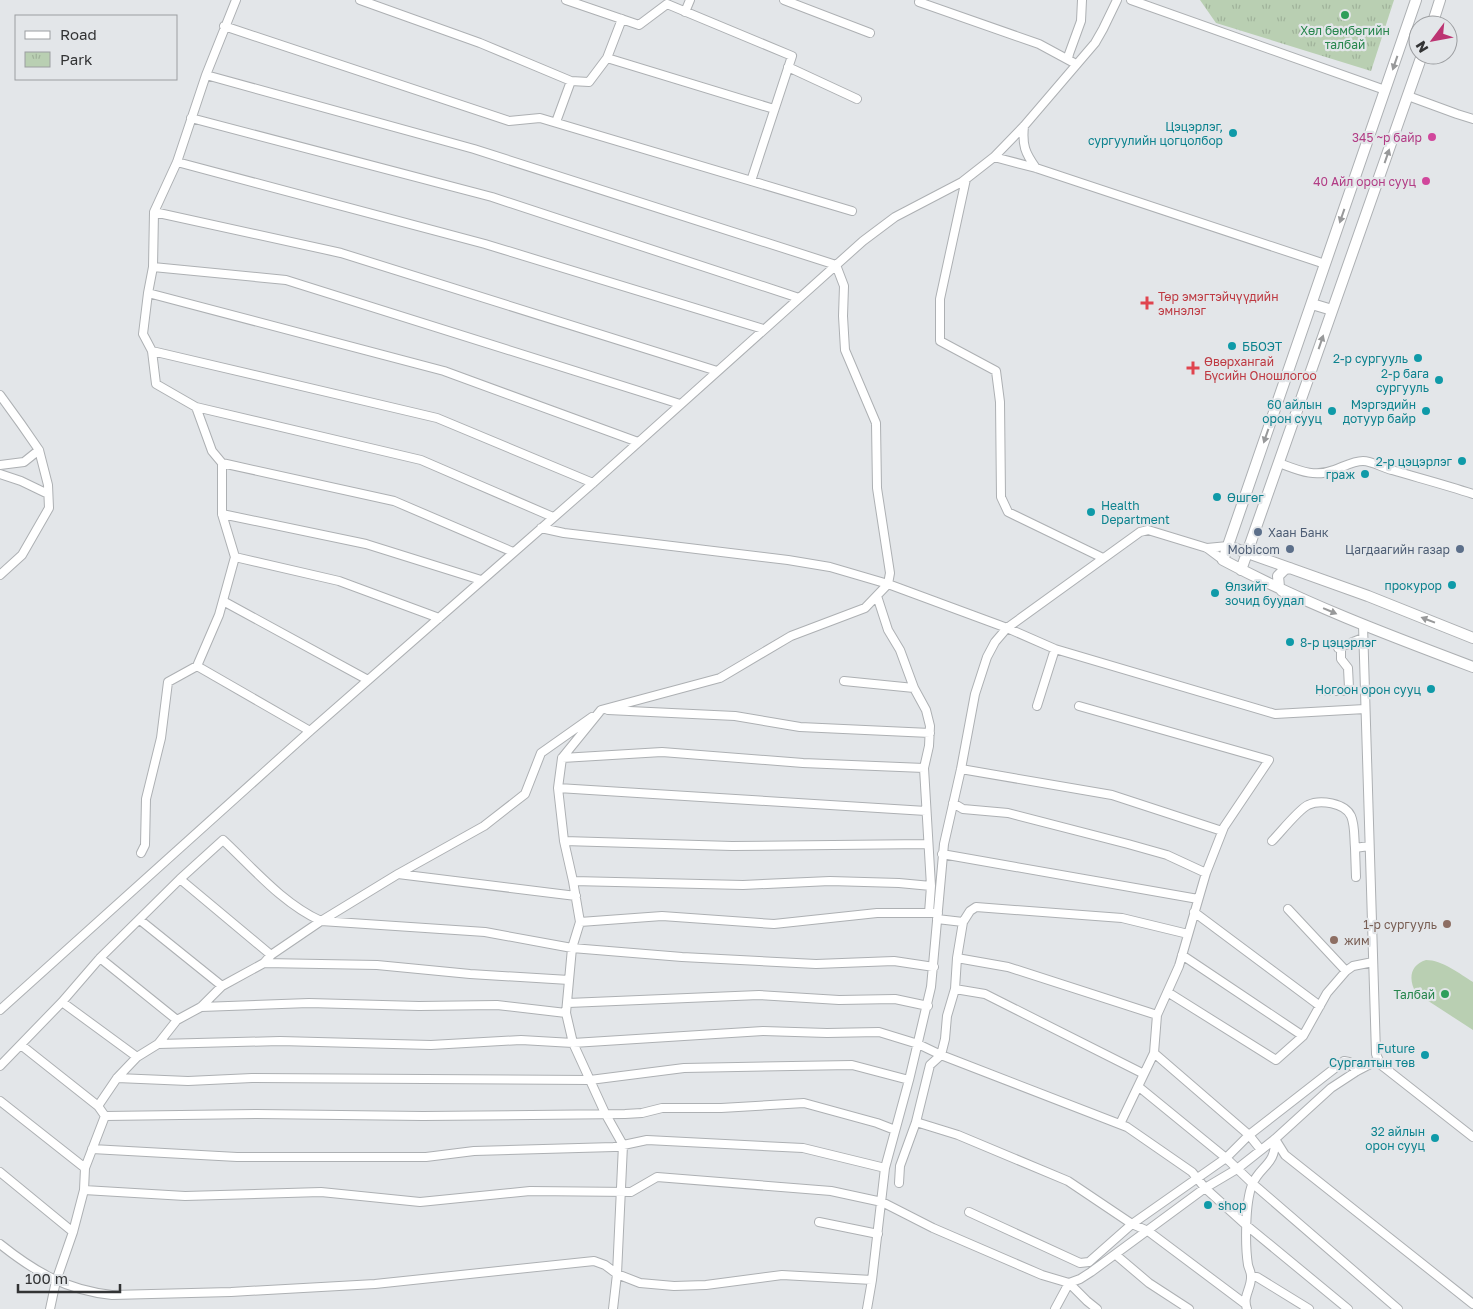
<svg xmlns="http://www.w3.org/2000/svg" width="1473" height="1309" font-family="'Golos Text',sans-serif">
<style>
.grass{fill:#b9cfb2}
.park{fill:url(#park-tufts)}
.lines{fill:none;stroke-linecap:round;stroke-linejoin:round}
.minor-casing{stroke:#adb0b3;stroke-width:10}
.major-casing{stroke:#adb0b3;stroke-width:12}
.minor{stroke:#fff;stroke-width:8}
.major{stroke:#fff;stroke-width:10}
.oneway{fill:#98999a}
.leisure-dot{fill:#2e9e5b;stroke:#e3e6e9;stroke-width:2}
.culture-dot{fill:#0f9aa8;stroke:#e3e6e9;stroke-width:2}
.hotel-dot{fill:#d1479c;stroke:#e3e6e9;stroke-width:2}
.health-dot{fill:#e0444e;stroke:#e3e6e9;stroke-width:2}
.service-dot{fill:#5c6f8a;stroke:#e3e6e9;stroke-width:2}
.education-dot{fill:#8d6e63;stroke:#e3e6e9;stroke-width:2}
.labels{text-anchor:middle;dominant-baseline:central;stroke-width:4.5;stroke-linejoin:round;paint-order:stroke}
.leisure-label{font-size:12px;fill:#27864d;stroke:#e3e6e9}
.culture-label{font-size:12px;fill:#0d838f;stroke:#e3e6e9;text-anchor:end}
.hotel-label{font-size:12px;fill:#b23c85;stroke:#e3e6e9;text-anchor:end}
.health-label{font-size:12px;fill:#be3a42;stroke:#e3e6e9;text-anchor:start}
.service-label{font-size:12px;fill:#4e5e75;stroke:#e3e6e9;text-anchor:end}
.education-label{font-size:12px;fill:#785e54;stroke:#e3e6e9;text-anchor:end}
</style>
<defs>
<pattern id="park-tufts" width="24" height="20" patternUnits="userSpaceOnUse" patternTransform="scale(1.25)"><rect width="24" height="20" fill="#b9cfb2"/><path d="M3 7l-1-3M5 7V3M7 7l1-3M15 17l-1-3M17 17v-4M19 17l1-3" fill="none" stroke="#a0b29a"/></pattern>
</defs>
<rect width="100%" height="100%" fill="#e3e6e9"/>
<path class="grass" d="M1426 960C1442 960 1460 974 1473 982V1030L1416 993C1408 979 1410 965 1426 960Z"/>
<path class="park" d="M1200 0H1394L1371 71 1216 23Z"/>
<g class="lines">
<g class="minor-casing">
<path id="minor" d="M360 0 480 43 571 81
M566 0 639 25 667 4 792 56 751 181
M784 0 870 33
M1131 0 1385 90
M919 2 1039 44 1076 64
M685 12 690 0
M224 26 509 121 540 118 852 211
M607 58 774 109
M1068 59 1069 54 1081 21 1082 0
M788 67 857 99
M206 75 474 149 836 265 844 286 843 316 845 350 876 423 877 488 890 573 888 584 865 608 791 636 720 678 601 710 562 758 558 788 564 841 573 881 580 922 572 948 566 1013 573 1043 605 1113 623 1145 617 1274 613 1309
M1408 96 1457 114 1473 119
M191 118 492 197 799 298
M556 122 571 81 589 82 607 58 622 19
M1024 126C1022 145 1025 153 1036 168
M994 157 1036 168 1325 264
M177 162 485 244 763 329
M966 179 940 299V341L996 371 1000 402 1001 497 1008 512 1103 558
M154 212 341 253 717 371
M153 267 286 280 680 404
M148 293 444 371 638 442
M152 351 437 418 593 483
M0 395 21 424 39 450 48 485 49 508 22 555 0 575
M196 407 421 460 553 517
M222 463 394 501 513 552
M1279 463C1298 470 1314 478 1334 470 1343 467 1353 461 1363 461 1372 461 1383 468 1392 470 1419 478 1446 485 1473 494
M0 465 24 462 39 450
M0 474 21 481 48 494
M222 514 366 544 481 580
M541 528 564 533 788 560 830 567 888 584 1007 628 1055 649 1275 714 1365 709
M1207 548 1228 546
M235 557 339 581 439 618
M877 596 888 630 900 650 914 688 926 710 930 726 929 746 924 768 931 886 929 913
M223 601 368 680
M1363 625 1376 1054 1381 1065 1385 1068 1473 1137
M1338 648 1363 638
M197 666 310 731
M844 681 914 688
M1321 691H1344L1349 688 1348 668 1341 659V646
M1037 706 1055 649
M1079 706 1269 760 1224 827 1206 873 1179 966 1157 1015
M608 710 735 716 800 727 930 733
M562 758 662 752 803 763 924 768
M961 769 1112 795 1222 831
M558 788 926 811
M953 803 963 809 1008 813 1128 844 1167 855 1206 873
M564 841 732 846 928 844
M1272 841C1280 833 1299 809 1308 805 1320 799 1345 803 1351 816 1355 825 1354 838 1355 848
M141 853 145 845 146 799 161 738 168 682 197 666 219 615 235 557 222 514V463L212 451 196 407 156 384 152 351 143 334 148 293 153 267 154 212 177 162 206 75 236 0
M942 854 1198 899
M398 874 576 896
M1356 877 1355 848 1369 846
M180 879 271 955
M573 881 743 885 830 881 899 883 931 886
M1288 909 1346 971
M1194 912 1320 1006
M937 919 963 922 970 911 976 907 1122 918 1188 934
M140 920 222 986
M580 922 662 916 774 924 877 913H938
M1182 955 1303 1036
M100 958 177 1020
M957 958 1008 967 1157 1015 1154 1053 1249 1135 1261 1150
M264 963 377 965 470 974 569 980
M955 989 985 994 1144 1074
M1169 993 1276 1060 1303 1036 1327 993 1346 971 1353 966 1373 962
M62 1002 137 1057
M568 1003 759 995 839 1000 895 999 928 1006
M201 1007 309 1003 419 1006 497 1005 566 1013
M0 1010 310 731 593 483 863 241 895 217 962 182 994 157 1024 126 1095 43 1103 29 1117 0
M158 1044 280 1041 431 1045 521 1040 573 1043 763 1031 827 1033 879 1032 918 1044 941 1055 1127 1127 1192 1172 1205 1188 1246 1225 1348 1309
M21 1045 98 1106
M0 1066 62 1002 100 958 180 879 223 840C254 869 282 903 321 921L485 932 572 948 682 957 816 964 894 961 934 967
M117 1078 188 1081 252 1078 590 1080 684 1068 852 1065 909 1080
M1139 1087 1226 1158 1252 1183 1398 1309
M0 1101 85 1168
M105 1116 257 1114 423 1116 625 1114 642 1113 662 1108H721L804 1103 877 1123 895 1130
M916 1122 958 1135 1068 1181 1132 1224 1148 1231 1244 1303
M1120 1124 1154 1053
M1275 1139 1285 1155 1473 1304
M92 1149 237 1157H426L474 1151 614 1147 647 1140 803 1148 885 1168
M0 1172 73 1232
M899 1183 900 1166 916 1122 930 1065 941 1055 945 1039 947 1016 955 989 957 958 963 922
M84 1190 185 1196 321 1192 420 1202 530 1191 631 1192 657 1177 831 1191 882 1202 933 1228 1042 1275 1069 1283 1087 1301 1097 1309
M969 1212 1080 1263 1089 1262 1132 1224 1226 1158 1249 1135 1344 1061 1349 1062 1357 1071
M819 1222 878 1234
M0 1244C35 1272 66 1290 112 1295L231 1292 375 1284 594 1261 605 1265 617 1274 640 1283 674 1286 706 1285 782 1275 872 1280
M1116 1255 1149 1283 1189 1309
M1251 1277H1257L1309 1309
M50 1309 56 1281 73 1232 84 1190 85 1168 105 1116 98 1106 117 1078 137 1057 158 1044 177 1020 201 1007 222 986 264 963 271 955 321 921 398 874 484 826 525 794 541 753 592 717
M867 1309 872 1280 885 1168 909 1080 931 987 944 844 961 769 975 694 987 657 995 642 1007 628 1140 532 1148 530 1207 548 1223 560
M1055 1309 1069 1283 1080 1279 1091 1272 1205 1188 1237 1169 1275 1139 1331 1088 1357 1071 1378 1060
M1247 1309C1242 1296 1252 1288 1251 1276 1251 1272 1249 1269 1248 1265 1245 1246 1245 1203 1252 1185 1260 1165 1276 1166 1275 1139"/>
</g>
<g class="major-casing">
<path id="major" d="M1416 0 1223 560C1303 603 1388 635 1473 667
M1432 25 1440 0
M1312 304 1332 310
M1228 546 1368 596 1473 638
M1241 570 1422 55
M1282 591 1279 587 1278 576 1285 569 1290 568"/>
</g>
<use href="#minor" class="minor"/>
<use href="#major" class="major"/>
</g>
<defs><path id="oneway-solid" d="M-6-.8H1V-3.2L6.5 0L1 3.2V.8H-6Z" transform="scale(1.25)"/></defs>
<g class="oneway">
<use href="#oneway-solid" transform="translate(1395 63) rotate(109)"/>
<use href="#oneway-solid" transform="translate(1387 156) rotate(-71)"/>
<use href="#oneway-solid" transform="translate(1342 216) rotate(109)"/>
<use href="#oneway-solid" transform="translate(1321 342) rotate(-71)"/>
<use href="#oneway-solid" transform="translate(1266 436) rotate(109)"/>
<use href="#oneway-solid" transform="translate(1330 611) rotate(23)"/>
<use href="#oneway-solid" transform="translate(1428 620) rotate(-159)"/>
</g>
<g class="leisure-dot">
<circle cx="1345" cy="15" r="5"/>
<circle cx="1445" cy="994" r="5"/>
</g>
<g class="culture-dot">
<circle cx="1233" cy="133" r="5"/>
<circle cx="1232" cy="346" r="5"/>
<circle cx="1418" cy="358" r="5"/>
<circle cx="1439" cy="380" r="5"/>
<circle cx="1332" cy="411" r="5"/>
<circle cx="1426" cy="411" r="5"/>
<circle cx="1462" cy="461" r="5"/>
<circle cx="1365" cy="474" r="5"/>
<circle cx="1217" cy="497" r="5"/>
<circle cx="1091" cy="512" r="5"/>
<circle cx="1452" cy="585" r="5"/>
<circle cx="1215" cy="593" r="5"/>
<circle cx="1290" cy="642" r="5"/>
<circle cx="1431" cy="689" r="5"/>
<circle cx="1425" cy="1055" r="5"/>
<circle cx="1435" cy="1138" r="5"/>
<circle cx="1208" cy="1205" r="5"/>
</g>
<g class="hotel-dot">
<circle cx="1432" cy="137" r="5"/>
<circle cx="1426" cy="181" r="5"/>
</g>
<g class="health-dot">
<path d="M1144.5 295.5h5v5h5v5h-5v5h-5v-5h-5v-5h5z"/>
<path d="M1190.5 360.5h5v5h5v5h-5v5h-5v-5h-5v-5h5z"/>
</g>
<g class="service-dot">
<circle cx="1258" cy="532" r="5"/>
<circle cx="1290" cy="549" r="5"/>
<circle cx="1460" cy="549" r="5"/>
</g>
<g class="education-dot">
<circle cx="1447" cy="924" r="5"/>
<circle cx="1334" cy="940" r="5"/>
</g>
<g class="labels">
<g class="leisure-label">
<text x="1345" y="30">Хөл бөмбөгийн<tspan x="1345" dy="14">талбай</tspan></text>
<text x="1435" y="994" text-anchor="end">Талбай</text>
</g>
<g class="culture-label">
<text x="1223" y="126">Цэцэрлэг,<tspan x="1223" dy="14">сургуулийн цогцолбор</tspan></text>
<text x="1242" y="346" text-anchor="start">ББОЭТ</text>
<text x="1408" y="358">2-р сургууль</text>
<text x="1429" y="373">2-р бага<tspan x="1429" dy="14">сургууль</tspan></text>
<text x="1322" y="404">60 айлын<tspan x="1322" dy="14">орон сууц</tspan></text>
<text x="1416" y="404">Мэргэдийн<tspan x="1416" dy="14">дотуур байр</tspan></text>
<text x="1452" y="461">2-р цэцэрлэг</text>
<text x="1355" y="474">граж</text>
<text x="1227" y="497" text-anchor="start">Өшгөг</text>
<text x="1101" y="505" text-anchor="start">Health<tspan x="1101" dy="14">Department</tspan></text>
<text x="1442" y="585">прокурор</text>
<text x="1225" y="586" text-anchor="start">Өлзийт<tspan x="1225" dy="14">зочид буудал</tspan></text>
<text x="1300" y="642" text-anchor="start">8-р цэцэрлэг</text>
<text x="1421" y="689">Ногоон орон сууц</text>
<text x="1415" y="1048">Future<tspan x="1415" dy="14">Сургалтын төв</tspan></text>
<text x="1425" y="1131">32 айлын<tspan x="1425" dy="14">орон сууц</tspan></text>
<text x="1218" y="1205" text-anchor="start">shop</text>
</g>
<g class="hotel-label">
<text x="1422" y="137">345 ~р байр</text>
<text x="1416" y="181">40 Айл орон сууц</text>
</g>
<g class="health-label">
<text x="1158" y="296">Төр эмэгтэйчүүдийн<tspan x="1158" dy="14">эмнэлэг</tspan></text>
<text x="1204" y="361">Өвөрхангай<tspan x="1204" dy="14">Бүсийн Оношлогоо</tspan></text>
</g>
<g class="service-label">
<text x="1268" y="532" text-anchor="start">Хаан Банк</text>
<text x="1280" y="549">Mobicom</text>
<text x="1450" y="549">Цагдаагийн газар</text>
</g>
<g class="education-label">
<text x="1437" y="924">1-р сургууль</text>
<text x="1344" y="940" text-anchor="start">жим</text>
</g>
</g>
<rect x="15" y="15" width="162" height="65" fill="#e3e6e9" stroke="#9c9ea1"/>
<rect x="25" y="31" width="25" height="8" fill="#ffffff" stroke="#9c9ea1"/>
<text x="60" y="40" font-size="15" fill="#323334">Road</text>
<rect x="25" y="52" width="25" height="15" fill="url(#park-tufts)" stroke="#9c9ea1"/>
<text x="60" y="65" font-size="15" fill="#323334">Park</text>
<g transform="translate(1433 40) rotate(238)"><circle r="24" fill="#e3e6e9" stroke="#9c9ea1"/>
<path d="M0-4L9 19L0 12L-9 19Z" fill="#bc3472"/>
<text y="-8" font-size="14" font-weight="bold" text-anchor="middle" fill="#323334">N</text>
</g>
<path d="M18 1284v8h102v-8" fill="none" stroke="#323334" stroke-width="2.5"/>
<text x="25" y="1284" font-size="15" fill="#323334" stroke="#e3e6e9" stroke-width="4" paint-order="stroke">100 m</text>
</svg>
